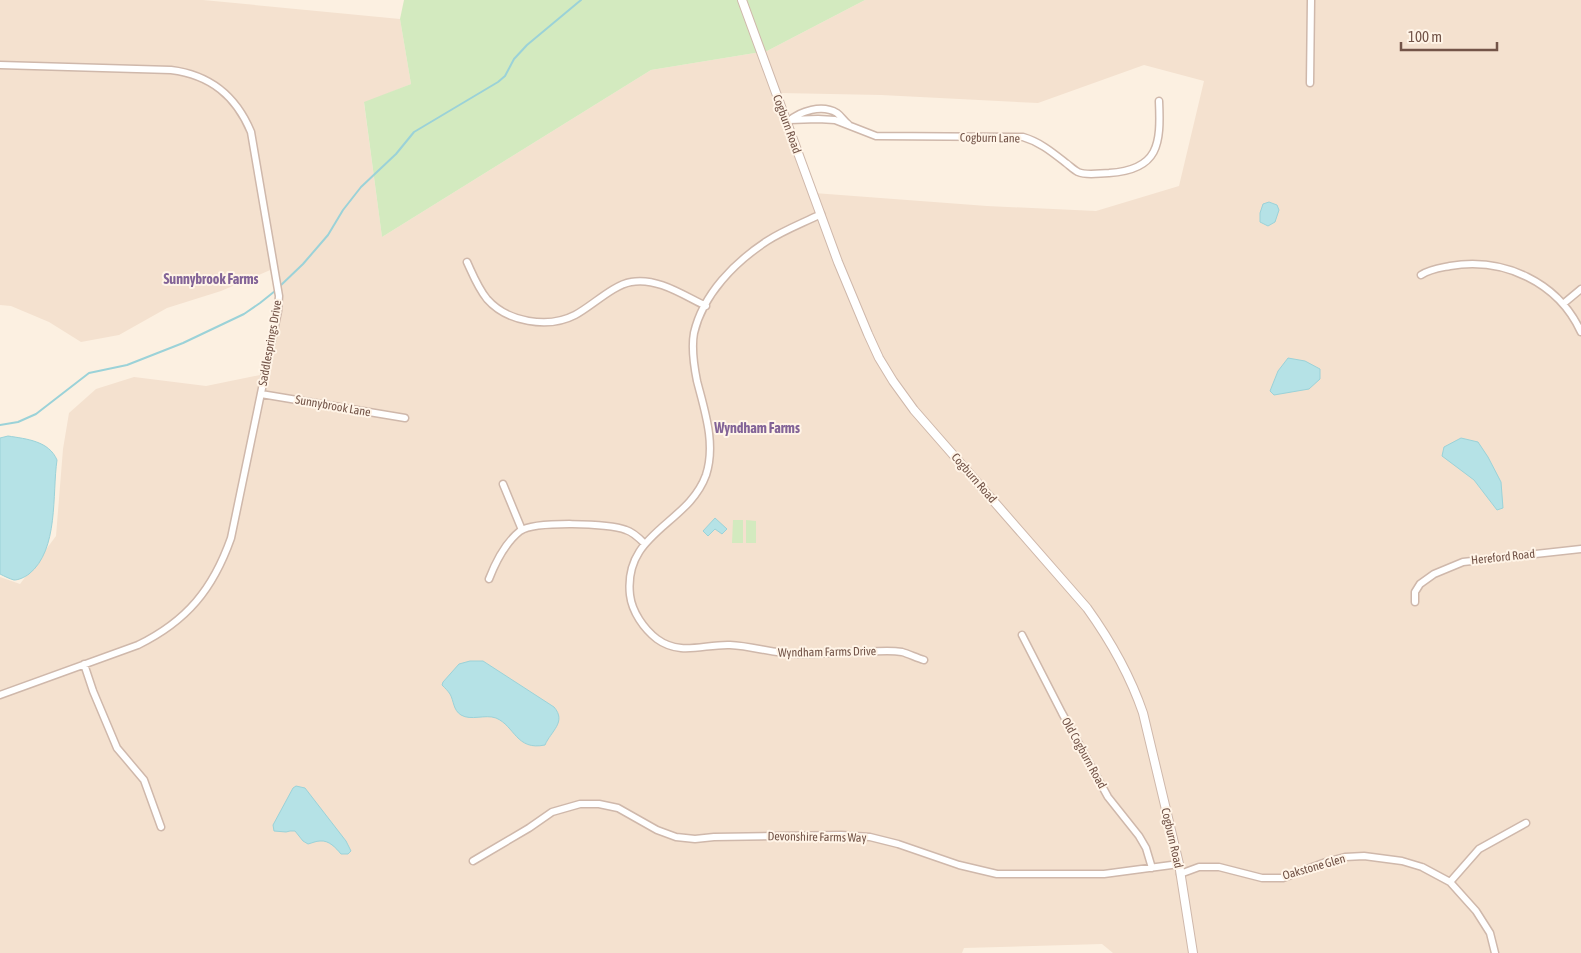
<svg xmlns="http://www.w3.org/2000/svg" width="1581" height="953" font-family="'Asap Condensed',sans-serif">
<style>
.residential{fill:#f4e1cf;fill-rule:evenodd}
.green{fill:#d3eabf}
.water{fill:#b5e2e6;stroke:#9bd2d8}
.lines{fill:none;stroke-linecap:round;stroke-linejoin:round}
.stream{stroke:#9bd2d8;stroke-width:2}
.minor-casing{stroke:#cfb8ab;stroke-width:9}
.tertiary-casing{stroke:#cfb8ab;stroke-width:10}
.minor{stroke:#fff;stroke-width:6}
.tertiary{stroke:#fff;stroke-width:8}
.labels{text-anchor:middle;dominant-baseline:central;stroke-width:4;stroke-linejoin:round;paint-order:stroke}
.street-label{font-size:12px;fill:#735448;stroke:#fff4e7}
.neighbourhood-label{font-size:14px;font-weight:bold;fill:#826397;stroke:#fff4e7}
</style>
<rect width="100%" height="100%" fill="#fcf0e1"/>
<path class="residential" d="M0 0H203L400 19 411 84 364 103 382 237 651 70 767 51 865 0H1581V953H1113L1102 944 964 948 962 953H0V577L20 584 56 536 63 449 69 413 96 389 134 377 206 386 265 374 283 302 275 268 221 291 167 308 119 335 81 342 49 322 11 306 0 305ZM1144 65 1204 81 1179 186 1096 211 987 206 814 193 780 93 881 95 1038 103Z"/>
<path class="green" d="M404 0H865L767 51 651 70 382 237 364 102 411 84 400 19Z
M733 520H743V543H732Z
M746 520 756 521V543H746Z"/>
<path class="water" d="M1269 202 1277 205 1279 210 1275 222 1268 226 1260 222V213L1263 204Z
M1288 358 1305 361 1320 369V379L1309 389 1274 395 1270 391 1278 371Z
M8 436C27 439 49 441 57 460 52 494 59 550 29 574 25 577 19 580 14 580 10 579 4 576 0 574V438Z
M1461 438 1478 442 1488 457 1501 482 1503 508 1497 510 1474 480 1442 456 1444 447Z
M715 518 727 529 722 534 715 529 708 536 703 531Z
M470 661H483L554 707C567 722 551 731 545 745 516 751 515 726 496 718 485 714 471 721 461 715 453 710 454 701 450 694 448 691 445 688 442 685L443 682 459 664Z
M296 786 305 788 346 841 351 851 348 854H341C336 848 329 840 320 841 316 841 312 843 308 844L303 841 295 831H290L286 832 274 831 273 825 293 788Z"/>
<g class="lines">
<path class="stream" d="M279 287 303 264 328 235 343 210 361 187 396 154 414 132 498 82 505 76 514 59 527 45 581 0
M0 425 18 422 36 414 89 373 127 365 183 343 244 314 260 303 275 291"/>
<g class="minor-casing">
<path id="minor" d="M0 65 171 70C211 75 236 96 251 132L279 296 278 311 231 538C213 589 187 621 138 645L0 695
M1310 83 1311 0
M789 120 818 119 835 120 876 136 1023 137C1040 142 1052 152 1066 163 1070 166 1074 170 1078 172 1087 176 1100 173 1109 173 1159 170 1161 144 1159 101
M789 121C800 111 822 104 837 113 841 116 844 121 848 124
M821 214C803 223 784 230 767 241 735 262 703 294 694 333 691 349 694 366 697 381 705 412 716 444 706 475 688 525 623 532 630 595 632 612 644 629 657 639 680 656 704 644 730 645 753 646 775 654 798 654 820 654 843 652 866 652 878 651 890 650 902 652 909 654 917 658 924 660
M467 262C473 275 478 288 487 299 507 322 548 329 575 315 592 306 613 285 631 282 657 277 683 295 706 306
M1421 275C1430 269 1440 268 1450 266 1504 257 1558 282 1581 332
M1563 304 1581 289
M261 394 405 418
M503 484 522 530
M489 579C496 561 505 543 520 531 535 521 609 523 626 530 633 532 639 538 644 543
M1415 602V592L1420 584 1434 574 1463 562 1581 549
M1022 635 1062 713 1108 797 1139 836 1146 848 1152 868
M84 664 93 691 117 748 144 780 161 827
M473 861 529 828 552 812 580 804H599L618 808 657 830 676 837 695 839 714 837 841 835 870 837 898 844 959 865 997 874H1104L1179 864
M1180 874 1199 867H1219L1262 878H1283L1326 862 1345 857 1364 856 1402 861 1422 867 1450 882 1476 911 1490 933 1495 953
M1450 882 1479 849 1526 823"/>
</g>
<g class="tertiary-casing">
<path id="tertiary" d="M742 0 838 262 868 334 879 358 893 381 914 410 1087 608C1110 640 1130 675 1143 713L1179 864 1193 953"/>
</g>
<use href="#minor" class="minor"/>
<use href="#tertiary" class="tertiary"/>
</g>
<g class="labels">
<g class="street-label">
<text transform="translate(787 124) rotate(70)">Cogburn Road</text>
<text transform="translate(990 138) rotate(1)">Cogburn Lane</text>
<text transform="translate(270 343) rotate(-80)">Saddlesprings Drive</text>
<text transform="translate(333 406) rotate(10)">Sunnybrook Lane</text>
<text transform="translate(974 478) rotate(49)">Cogburn Road</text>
<text transform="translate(1503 557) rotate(-6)">Hereford Road</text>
<text transform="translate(827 652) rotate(-1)">Wyndham Farms Drive</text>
<text transform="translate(1084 753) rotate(61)">Old Cogburn Road</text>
<text transform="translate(817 837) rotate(1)">Devonshire Farms Way</text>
<text transform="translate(1172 838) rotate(77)">Cogburn Road</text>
<text transform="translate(1314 867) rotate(-16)">Oakstone Glen</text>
</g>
<g class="neighbourhood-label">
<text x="211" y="279">Sunnybrook Farms</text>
<text x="757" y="428">Wyndham Farms</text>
</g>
</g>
<path d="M1401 42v8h96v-8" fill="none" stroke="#735448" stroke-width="2.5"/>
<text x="1408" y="42" font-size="15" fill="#735448" stroke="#fff4e7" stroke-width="4" paint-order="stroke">100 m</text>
</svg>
